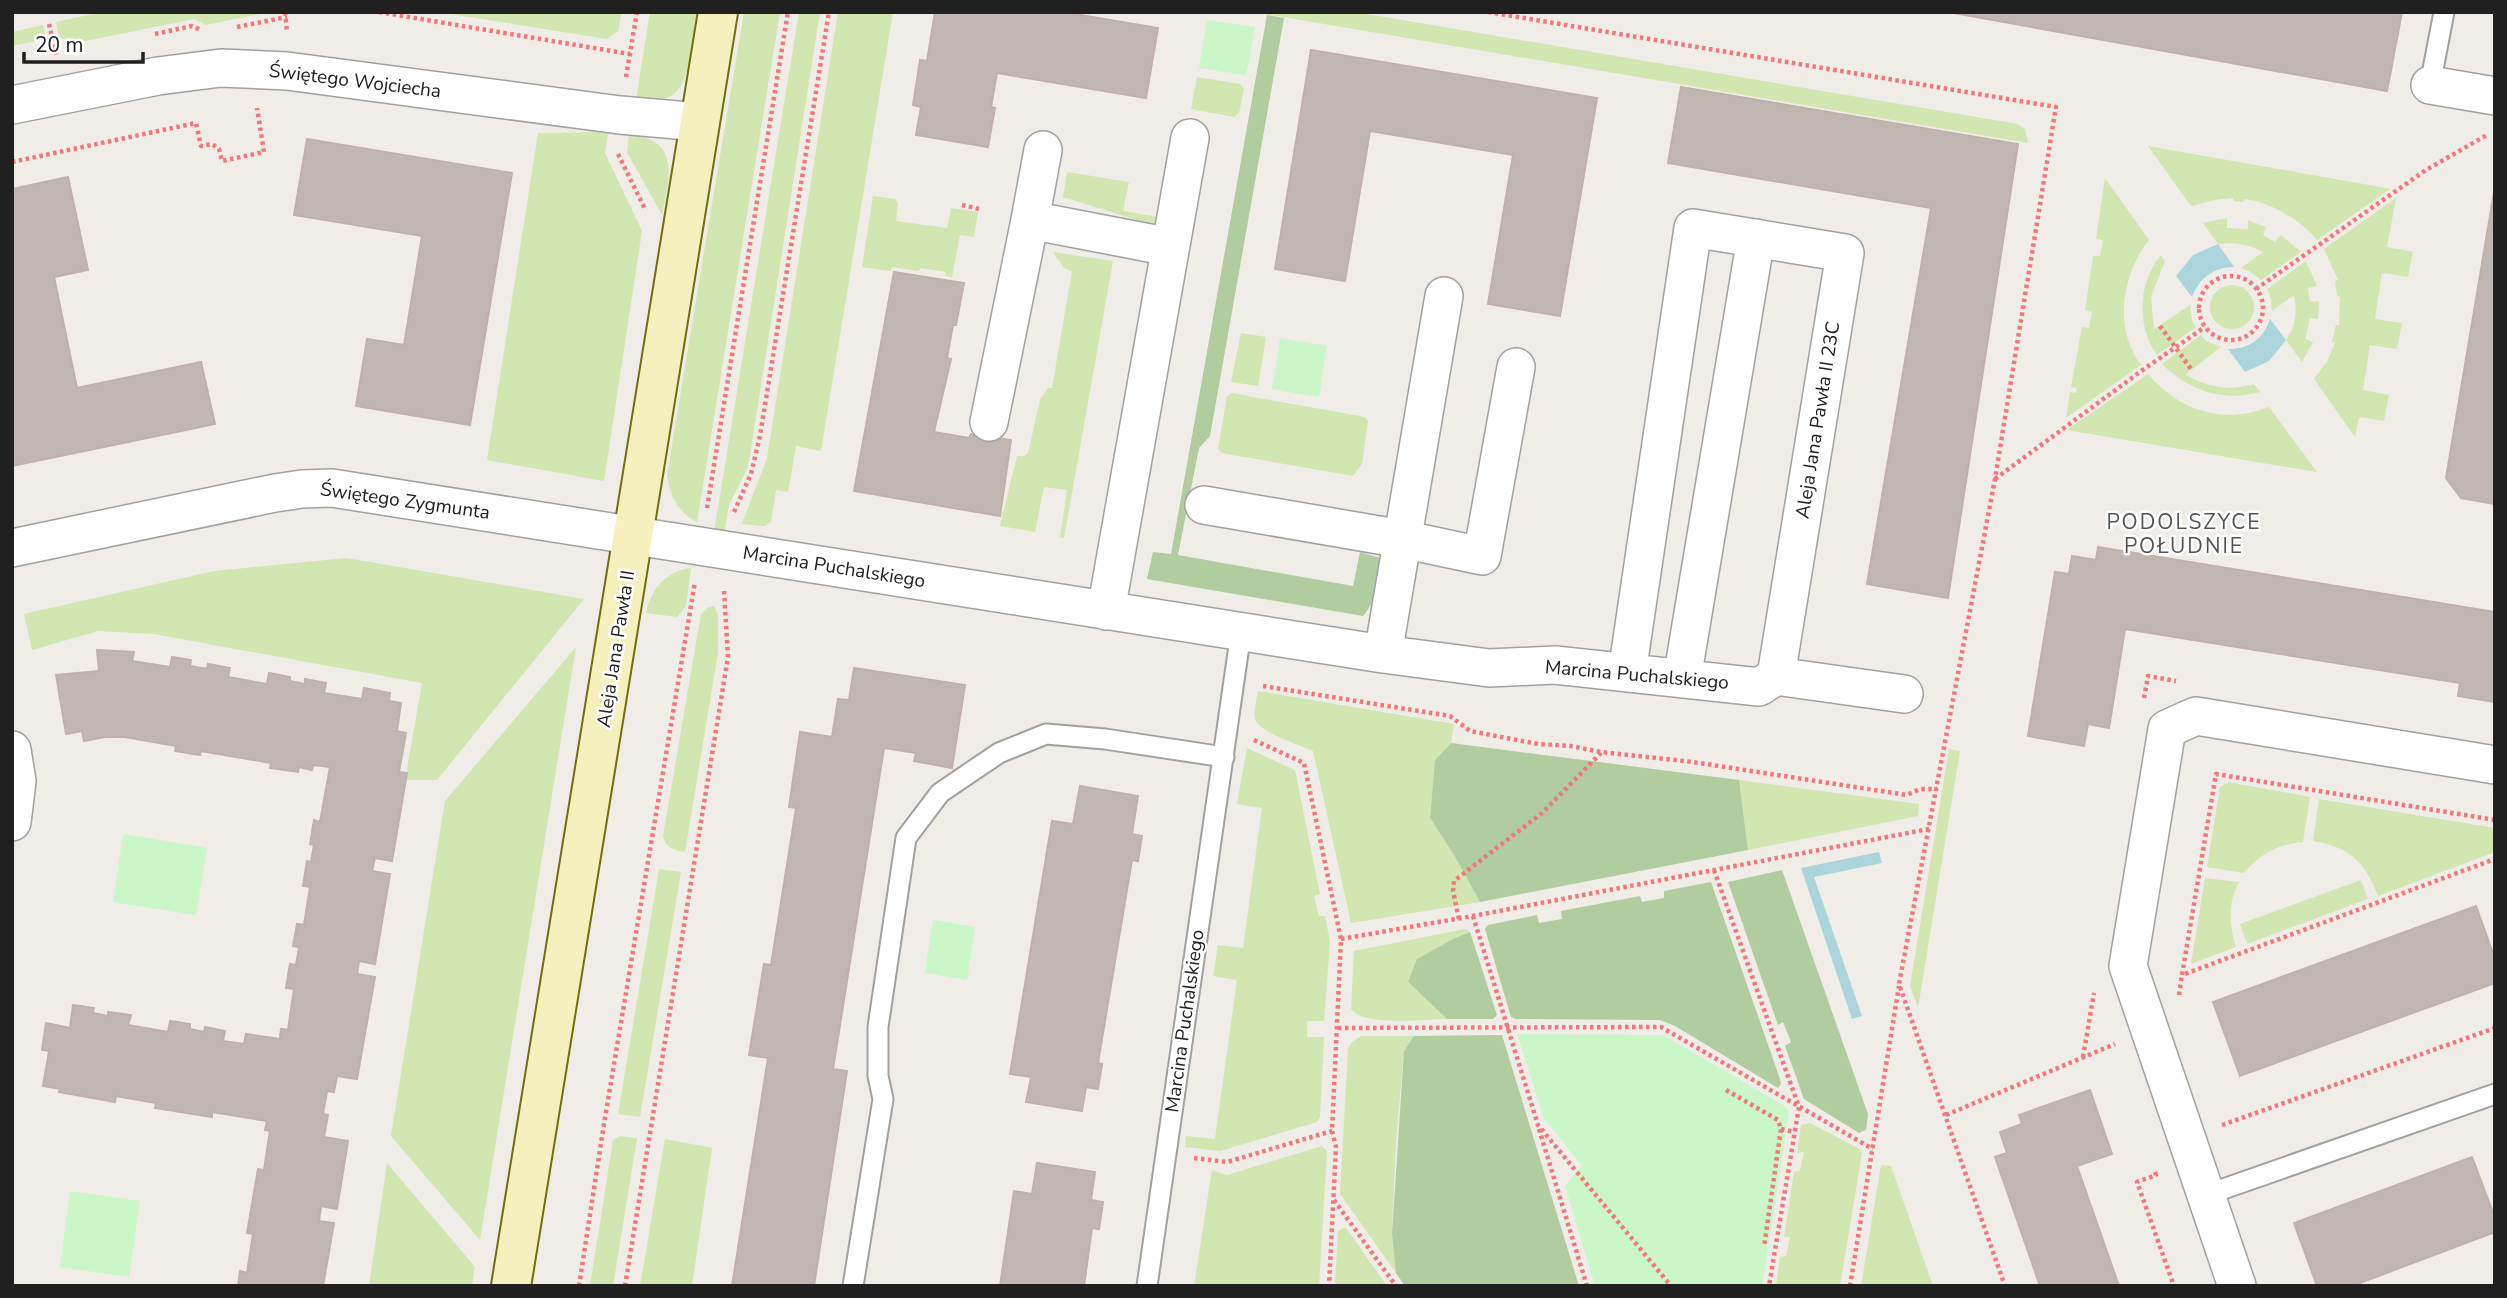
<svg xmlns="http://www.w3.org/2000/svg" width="2507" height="1298" font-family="'Nunito Sans',sans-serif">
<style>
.grass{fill:#d1e6b1}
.forest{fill:#b1cc9f}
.park{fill:#caf6c8}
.water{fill:#abd5da}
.building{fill:#c0b7b3;stroke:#c0b1aa;stroke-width:2}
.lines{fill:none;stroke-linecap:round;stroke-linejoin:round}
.lane-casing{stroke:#a1a1a1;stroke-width:23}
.street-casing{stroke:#a1a1a1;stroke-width:40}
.secondary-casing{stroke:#706f0d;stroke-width:42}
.path{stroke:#f0787a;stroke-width:4.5;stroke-dasharray:3.5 3.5;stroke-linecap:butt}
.lane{stroke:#fff;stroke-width:19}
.street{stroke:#fff;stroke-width:37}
.secondary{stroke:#f5f1bf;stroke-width:38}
.labels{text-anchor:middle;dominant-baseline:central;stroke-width:5;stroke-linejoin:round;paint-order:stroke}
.street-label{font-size:19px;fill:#202020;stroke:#fff}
.neighbourhood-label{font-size:21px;letter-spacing:2px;fill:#535353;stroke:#fff}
</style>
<rect width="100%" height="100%" fill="#f0ece7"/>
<path class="grass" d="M102 12H270L206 25 194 19 71 44 59 36 56 22Z
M438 12H622L618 31 607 39Z
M650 12H697C693 34 692 78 675 93 665 102 648 100 636 100Z
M744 12H780L697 522C678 513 670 496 667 475Z
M799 12H820L751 449 748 467 729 505 724 533 714 532Z
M838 12H893L821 451 796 446 788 492 776 490 771 522 765 526 742 524 767 458Z
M1253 12H1356L1408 21 2018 124 2025 129 2028 143Z
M43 25 46 39 12 46V32Z
M1197 77 1240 84 1244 89 1239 113 1234 117 1191 109Z
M608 132 605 153 642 231 604 481 487 460 538 133Z
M629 134C682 140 669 178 662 215L627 152Z
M2148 146 2369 185 2390 189 2317 240C2300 219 2270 202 2244 199L2243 202 2234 201 2233 198 2214 200 2191 206Z
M1067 172 1129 182 1123 211 1158 217 1153 225 1063 197Z
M2105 178 2149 240C2122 274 2113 328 2141 365L2066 418 2070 392 2076 393 2077 388 2071 387 2082 327 2089 328 2092 312 2085 310 2093 256H2100L2103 240 2096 239Z
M873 196 895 199 898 203 896 221 947 228 951 208 978 212 974 237 960 235 952 277 945 276 946 272 920 268 919 271 892 267 891 271 862 267Z
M2396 198 2387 247 2413 252 2408 277 2382 273 2375 319 2402 323 2397 349 2370 345 2363 390 2389 395 2384 421 2359 417 2355 437 2314 379 2328 360 2335 343 2332 342 2336 325H2339L2340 297 2337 296 2335 281 2338 280 2324 249Z
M2227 218V228L2248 229V220L2266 227 2263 235 2275 242 2281 235 2301 252 2261 280 2249 271 2241 268 2263 252C2248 244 2234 242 2218 244L2203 223Z
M1053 252 1113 261 1064 538 1060 537 1067 490 1044 487 1035 532 1000 526 1017 456H1024L1028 453 1040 400 1048 388H1052L1072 271 1064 268Z
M2161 255 2165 261 2151 297 2154 329 2190 305 2192 320 2196 327 2157 355C2136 326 2138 282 2161 255Z
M2306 261 2317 286 2308 288 2310 302 2319 301 2318 319 2310 318 2305 339 2313 342 2302 362 2286 340C2296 326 2297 312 2294 295L2272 311 2270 295 2267 289Z
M2210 307a22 22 0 1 1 44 0a22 22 0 1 1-44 0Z
M1241 333 1266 337 1258 386 1231 382Z
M2201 335 2206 341 2221 347 2186 374C2205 388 2231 391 2254 384L2260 392C2222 402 2190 391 2162 364Z
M2148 374C2180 411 2223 425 2269 407L2317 472 2067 430Z
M1231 393 1365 417 1368 421 1362 464 1353 476 1222 453 1218 449 1227 396Z
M347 558 584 599 437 780H405L422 683 154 634 98 631 32 650 24 614 214 571Z
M691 568 686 606 677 617 646 613C651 589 666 571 691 568Z
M714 606 718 615V653L685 852C673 850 666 848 663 836L701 614 707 608Z
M576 647 480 1240 391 1136 445 801Z
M1258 691 1454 724 1451 743 1435 760 1430 818 1454 855 1480 902 1351 923 1313 751C1300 745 1260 733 1255 719 1253 712 1257 699 1258 691Z
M1247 748 1295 770 1320 894 1314 896 1319 916H1325L1330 942 1324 1021H1307V1037H1324L1320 1117 1317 1122 1220 1151 1185 1147 1186 1136 1215 1139 1237 980 1213 976 1218 945 1243 948 1262 808 1237 804Z
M1949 749 1960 751 1918 1008 1910 986Z
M1739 780 1919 804 1918 816 1748 850Z
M2228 782 2310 797 2303 842C2278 844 2260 854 2244 873L2207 867 2220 787Z
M2319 799 2495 828V852L2378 896C2365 861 2349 847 2313 841Z
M659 869 681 872 640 1117 618 1114Z
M2205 878 2239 882C2227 905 2229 924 2236 947L2191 964Z
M2361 880 2368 899 2247 944 2240 924Z
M1465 929 1470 932 1455 938 1408 982 1447 1019C1425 1019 1364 1027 1351 1009L1354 951Z
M1361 1036H1414L1404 1051 1396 1141 1392 1234 1396 1273 1340 1194 1348 1049 1351 1043Z
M1810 1123 1860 1149 1862 1153 1840 1286H1776L1780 1257 1786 1256 1790 1237H1784L1794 1172 1800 1171 1804 1152 1797 1153 1801 1125Z
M620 1136 637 1138 613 1286H590L613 1140Z
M665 1139 712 1148 692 1286H640Z
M1322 1146 1327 1151 1319 1286H1194L1212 1170 1227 1175Z
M387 1163 475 1267 472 1286H369Z
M1881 1165 1891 1166 1933 1286H1861Z
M1345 1227 1349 1232 1387 1286H1335L1338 1231Z"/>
<path class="forest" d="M1267 15 1284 18 1210 436 1199 448 1178 555 1353 586 1360 552 1380 558C1383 576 1375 603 1363 616L1147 579 1153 552 1171 554Z
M1451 743 1739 780 1748 850 1480 902 1454 855 1430 818 1435 760Z
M1782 870 1868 1114 1866 1130 1859 1133 1804 1099 1785 1046 1791 1042 1783 1022 1778 1025 1728 882Z
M1711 882 1779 1076 1781 1084 1778 1088 1675 1026 1660 1020 1516 1019 1511 1017 1485 929 1488 925 1537 915 1539 923 1562 919 1561 911 1640 896 1642 902 1664 898V891Z
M1470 932 1497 1015 1493 1019H1447L1408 982 1417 959 1455 938Z
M1502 1035 1579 1286H1405L1396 1273 1392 1234 1404 1051 1414 1036Z"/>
<path class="park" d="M1207 20 1255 27 1246 75 1199 68Z
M1280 338 1327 346 1319 397 1272 389Z
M123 834 207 848 196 915 113 902Z
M933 920 975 927 967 980 925 973Z
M1517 1034 1663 1035 1783 1105 1789 1112 1762 1286H1595L1565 1186 1582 1166 1544 1118Z
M70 1191 140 1201 129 1277 60 1267Z"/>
<path class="water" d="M2218 244 2234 267C2213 267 2199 279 2192 297L2176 276 2193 255Z
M2270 319 2286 340 2269 361 2245 372 2228 349C2250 349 2263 339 2270 319Z
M1879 852 1882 863 1814 877 1862 1016 1852 1019 1801 868Z"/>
<path class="building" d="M935 12H1063L1158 28 1146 98 997 73 991 107 995 108 988 147 916 135 921 107 913 105 920 60 927 61Z
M1948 12H2402L2387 91Z
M1311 50 1597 98 1560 316 1488 304 1513 155 1370 131 1345 281 1275 269Z
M1681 87 2018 144 1948 598 1867 584 1931 208 1668 163Z
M307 139 512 173 470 425 356 406 367 339 404 345 422 236 294 215Z
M68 177 88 270 54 277 77 388 201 362 215 424 12 466V189Z
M2495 186V504L2461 498 2446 478Z
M894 272 964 283 956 325H953L947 358 951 359 934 432 969 438 971 434 1011 440 1000 516 854 491Z
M2098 547 2495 612V702L2458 696 2460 683 2125 629 2109 728 2088 724 2084 746 2028 736 2055 572 2069 574 2072 556 2096 560Z
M97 650 134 652 132 661 170 667 172 657 191 660 190 666 207 669 208 664 230 668 228 677 267 684 269 673 290 677V681L305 684V679L326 683 324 693 362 699 364 688 390 693 389 701 401 703 397 731 406 733 399 772 407 773 392 861 375 858 372 871 390 874 375 964 359 961 357 974 375 977 357 1079 337 1076 334 1092 327 1091 323 1114 328 1115 324 1137 348 1141 337 1209 321 1206 319 1221 334 1223 323 1286H238L240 1271 247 1273 253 1234 247 1233 258 1169 264 1170 270 1131 265 1130 267 1121 212 1112V1117L155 1108 156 1103 116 1096 115 1102 59 1092 60 1089 43 1086 49 1051 42 1050 46 1023 70 1028 73 1005 94 1008 93 1013 108 1016V1012L131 1015 128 1025 168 1032 170 1021 190 1024V1029L204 1032 205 1027 225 1031 223 1041 244 1044 246 1034 280 1039 281 1029 288 1030 294 989 286 988 290 964 296 965 299 947 293 946 297 924 304 925 310 887 303 886 307 861 311 862 314 845 310 844 314 820 320 822 330 767 313 765 312 770 299 767 298 772 270 768 271 763 201 751 200 755 175 751 176 746 125 737H105L84 741 82 731 66 734 56 675 99 671Z
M854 668 965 685 952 768 914 761 916 753 884 748 833 1069 847 1071 814 1286H732L768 1058 749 1055 764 964 771 965 796 808 789 807 800 732 832 737 838 699 849 700Z
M1080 786 1138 796 1132 834 1142 836 1138 861 1132 860 1098 1063 1102 1064 1098 1089 1086 1087 1082 1111 1026 1102 1031 1077 1010 1074 1052 821 1073 824Z
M2476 906 2495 959V983L2240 1076 2213 1002Z
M2090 1090 2112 1154 2077 1166 2119 1286H2040L1995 1157 2007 1153 2000 1132 2022 1124 2019 1115Z
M2472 1157 2495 1218V1232L2352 1286H2317L2294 1223Z
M1037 1163 1095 1172 1091 1200 1103 1202 1099 1229 1092 1228 1084 1286H1000L1014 1191 1032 1194Z"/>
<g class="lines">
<g class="lane-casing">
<path id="lane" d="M2430 85 2444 12
M2206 1195 2495 1094
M853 1286 883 1099 878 1076V1027L906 838 940 793 999 753 1046 734 1105 739 1224 757
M1147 1286 1241 632"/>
</g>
<g class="street-casing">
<path id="street" d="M2430 85 2495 96
M12 105 158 76 221 68 287 71 620 115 700 122
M1043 150 1030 220 1170 247
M989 422 1030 220
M1204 505 1402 539 1482 556 1516 367
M12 548 275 493 302 489 332 488 1383 654 1489 668 1555 665 1759 687 1776 676 1904 694
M1106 611 1190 138
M1383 654 1444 296
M1627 673 1693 228 1845 253 1776 676
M1682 679 1756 238
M12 750 17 781 12 822
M2237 1286 2128 966 2167 729 2196 716 2495 765"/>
</g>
<g class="secondary-casing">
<path id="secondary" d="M511 1286 718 12"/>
</g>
<path class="path" d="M285 12 287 32
M379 12 630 54
M1488 12 2056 107 1995 479 1899 984 2005 1286
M49 24 57 57
M237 27 287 17
M155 34 192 26 201 30
M626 77 637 12
M618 154 645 209
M12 162 196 123 201 146 212 144 219 149 222 161 264 152 257 108
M962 205 979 209
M2199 308a32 32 0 1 1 64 0a32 32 0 1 1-64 0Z
M2256 289 2426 170 2487 135
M2160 326 2191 369
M1995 479 2144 369 2205 327
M707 508 788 12
M734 512 751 474 760 436 829 12
M1263 686 1450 716 1470 731 1538 744 1571 746 1601 752 1693 762 1907 795 1920 789H1937
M2144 698 2148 676 2176 681
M1254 740 1304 763 1341 939 1332 1131 1336 1147 1329 1286
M2495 820 2216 774 2182 975 2495 859
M1714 870 1799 1107 1769 1286
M1473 916 1538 1125 1671 1286
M1459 919 1453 891 1454 881 1542 813 1601 753
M1341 939 1473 916 1929 829
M2179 995 2182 975
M1338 1028 1661 1027 1873 1149
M2083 1057 2094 993
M1726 1090 1778 1120 1781 1129 1764 1247
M1946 1115 2115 1044
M2222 1125 2495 1028
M1539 1129 1587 1286
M1781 1129 1795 1132
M1194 1158 1227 1162 1332 1131
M2155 1172 2156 1175 2137 1182 2174 1286
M1334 1200 1396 1286
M579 1286 604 1124 695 582
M625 1286 728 657 724 590
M1850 1286 1899 986"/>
<use href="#lane" class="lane"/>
<use href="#street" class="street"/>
<use href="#secondary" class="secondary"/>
</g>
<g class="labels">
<g class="street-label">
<text transform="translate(355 81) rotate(7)">Świętego Wojciecha</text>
<text transform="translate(1818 420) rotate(-81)">Aleja Jana Pawła II 23C</text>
<text transform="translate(405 501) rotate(8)">Świętego Zygmunta</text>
<text transform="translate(834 567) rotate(9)">Marcina Puchalskiego</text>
<text transform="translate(616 649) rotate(-81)">Aleja Jana Pawła II</text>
<text transform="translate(1637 675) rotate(5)">Marcina Puchalskiego</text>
<text transform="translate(1185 1021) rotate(-82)">Marcina Puchalskiego</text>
</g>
<g class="neighbourhood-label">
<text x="2184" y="522">PODOLSZYCE<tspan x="2184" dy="24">POŁUDNIE</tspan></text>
</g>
</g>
<rect width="2507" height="1298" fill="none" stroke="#202020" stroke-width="28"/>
<path d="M24 52v10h119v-10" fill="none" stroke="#202020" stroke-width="3.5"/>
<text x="35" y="52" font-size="21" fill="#202020" stroke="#ffffff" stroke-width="5" paint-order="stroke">20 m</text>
</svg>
